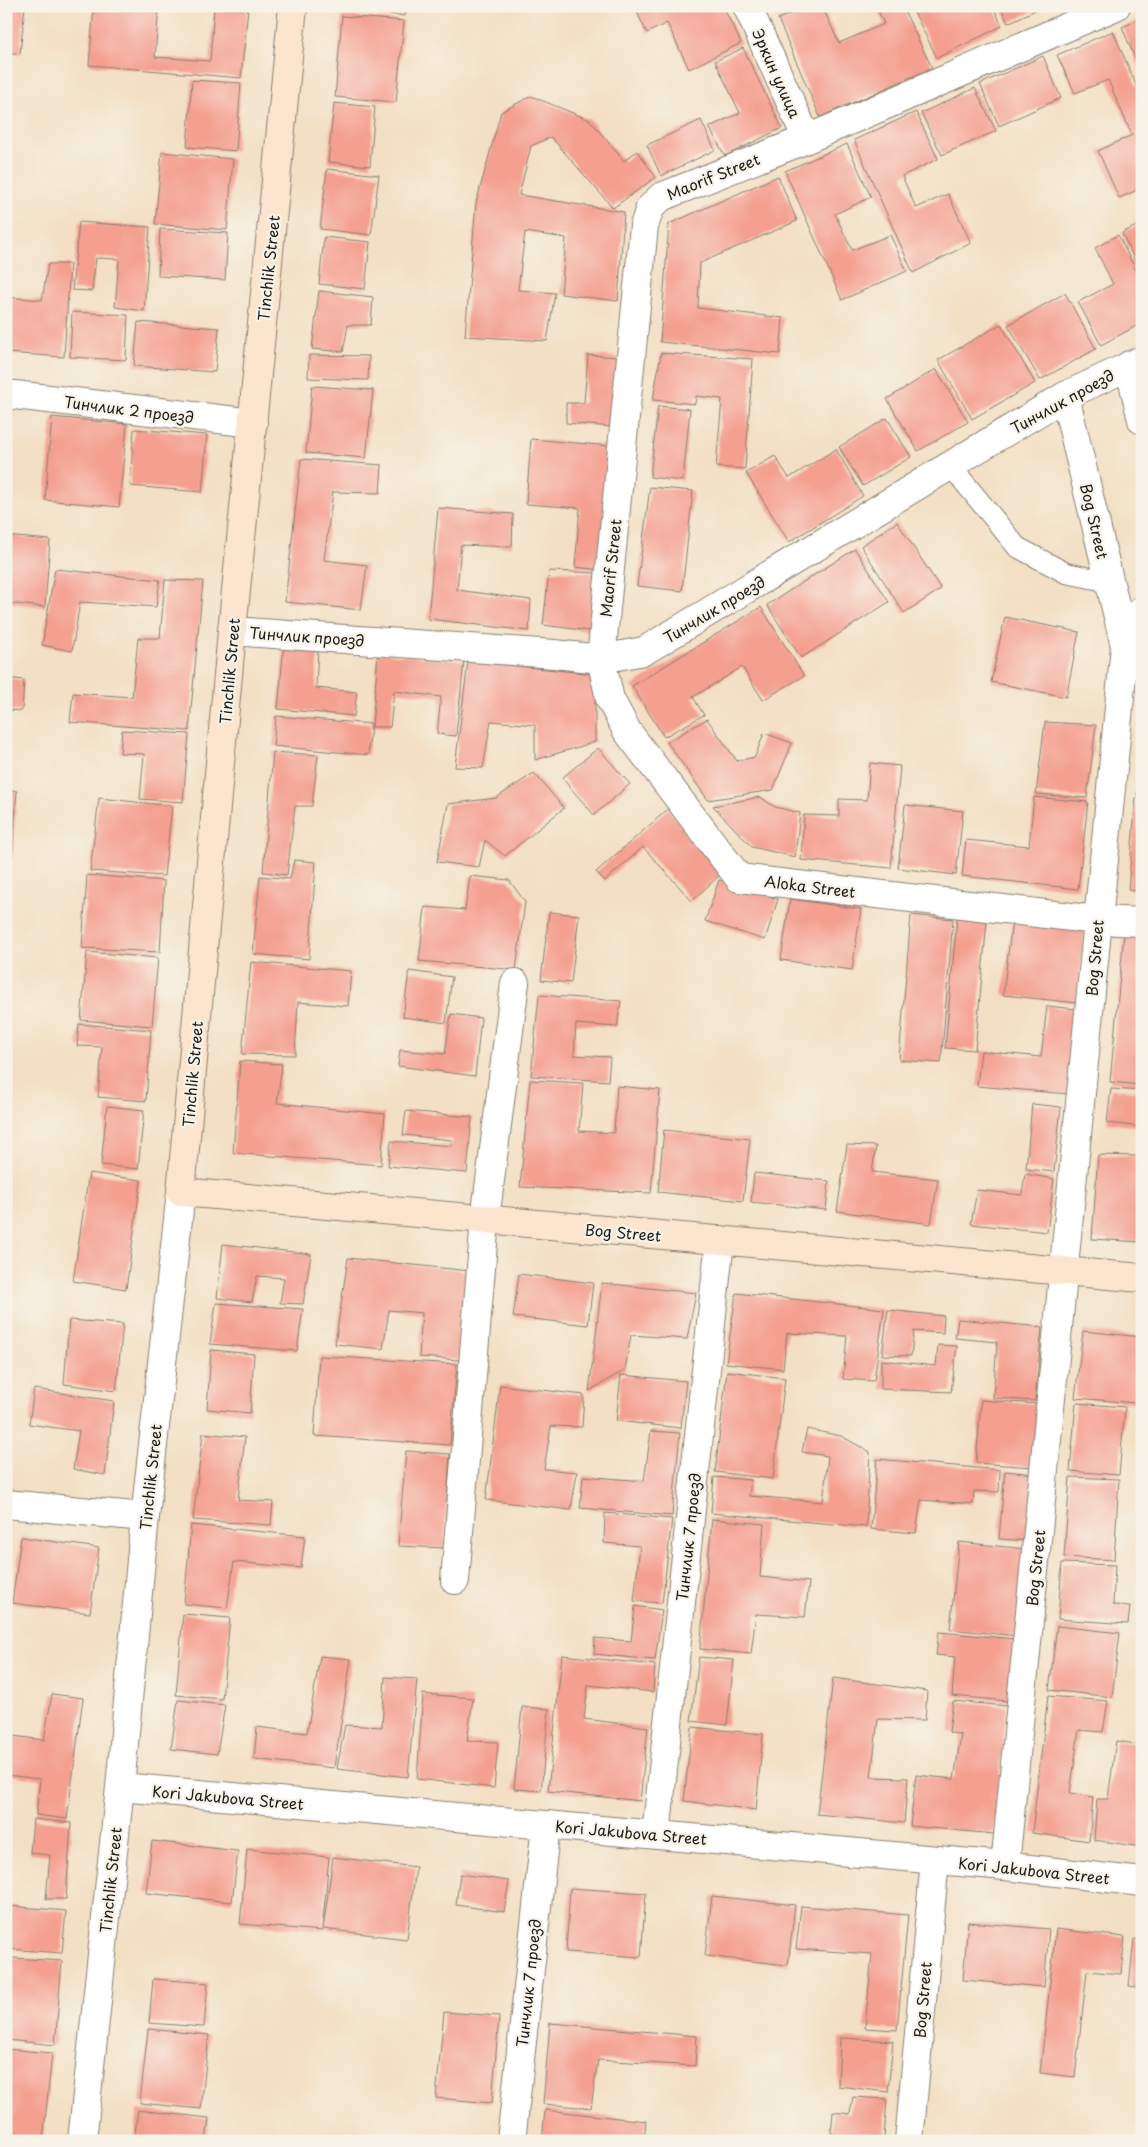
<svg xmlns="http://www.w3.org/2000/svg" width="1148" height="2147" font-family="'Playpen Sans',sans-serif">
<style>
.building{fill:#f49f8f}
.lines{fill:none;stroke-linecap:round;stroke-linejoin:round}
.lane-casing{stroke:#887e70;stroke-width:22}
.street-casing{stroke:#887e70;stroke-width:30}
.secondary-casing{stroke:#887e70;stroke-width:30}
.lane{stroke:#fff;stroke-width:20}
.street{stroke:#fff;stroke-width:28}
.secondary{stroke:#fce5cf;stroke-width:28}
.labels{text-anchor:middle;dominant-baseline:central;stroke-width:4.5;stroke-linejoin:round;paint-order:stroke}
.street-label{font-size:15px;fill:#1c1c1c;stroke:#f7f3e8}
</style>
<rect width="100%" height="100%" fill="#f7f3e8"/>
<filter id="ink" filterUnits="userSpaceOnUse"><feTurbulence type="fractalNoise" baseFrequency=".02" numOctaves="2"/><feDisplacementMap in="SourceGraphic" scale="10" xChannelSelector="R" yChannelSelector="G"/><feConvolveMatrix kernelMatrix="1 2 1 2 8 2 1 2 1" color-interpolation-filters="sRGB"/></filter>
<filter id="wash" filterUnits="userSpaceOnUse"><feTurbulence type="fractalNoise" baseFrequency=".0096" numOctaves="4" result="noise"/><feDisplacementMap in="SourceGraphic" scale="20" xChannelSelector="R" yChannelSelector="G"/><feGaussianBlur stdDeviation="1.12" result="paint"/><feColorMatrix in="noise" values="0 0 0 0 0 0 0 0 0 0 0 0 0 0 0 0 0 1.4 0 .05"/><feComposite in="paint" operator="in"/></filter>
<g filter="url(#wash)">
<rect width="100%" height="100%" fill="#f3dfc3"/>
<g id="blocks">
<path class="building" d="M6 6H25L20 54 6 52Z
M94 6H159L155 57 210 61 214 8 248 9 241 78 89 65Z
M344 6H406L405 16 343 9Z
M634 6H723L741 43 689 69 667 23 647 33Z
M807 6H822L839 43 884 24 876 6H902L932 68 820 117 778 19Z
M911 6H993L1002 26 937 58Z
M1000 6H1044L1008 23Z
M342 16 404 21 396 102 335 97Z
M1142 18V64L1138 66 1122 27Z
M1113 31 1142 99V188L1119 198 1098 151 1132 135 1108 80 1075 93 1057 55Z
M743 48 782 128 725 156 709 127 740 113 715 61Z
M1043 56 1061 98 999 126 980 84Z
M192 80 241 83 236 151 187 147Z
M975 88 996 131 942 155 921 113Z
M531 96 590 120 624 161 637 151 656 177 613 208 551 137 531 146 519 195 624 212 618 301 561 294 566 238 525 232 518 290 555 293 547 341 465 336 476 203 501 112Z
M334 103 375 107 370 166 328 162Z
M916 112 938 159 902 176 916 208 948 194 971 243 913 273 854 140Z
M701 120 715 150 661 176 647 145Z
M847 144 871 197 835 214 852 250 890 235 907 271 842 300 785 171Z
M162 152 233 159 227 230 155 224Z
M327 169 379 175 371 235 320 229Z
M778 176 797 221 700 263 698 308 783 318 780 354 660 342 669 224Z
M79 222 150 227 144 311 115 307 119 259 96 258 92 291 72 290Z
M1142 223V276L1122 233Z
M160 229 228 233 225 280 158 276Z
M1118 235 1142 282V323L1101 345 1078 302 1113 284 1095 248Z
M324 237 370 242 365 289 319 284Z
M48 264H70L64 357 6 353V297L42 300Z
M319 291 373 297 371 325H348L343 352 312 349Z
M1065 293 1096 349 1040 380 1008 325Z
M72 312 128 315 126 360 70 357Z
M138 322 219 328 215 372 134 366Z
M1001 324 1035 383 972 419 938 360Z
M661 353 753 359 745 469 716 467 722 399 696 396 695 404 653 400Z
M309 355 369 356 368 380 308 378Z
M588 355 619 357 612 427 566 423V403H584Z
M936 369 968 422 918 451 887 399Z
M312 386 373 390 366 458 306 453Z
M658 406 690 409 683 481 650 477Z
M52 417 127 424 119 507 45 500Z
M887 418 911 457 863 486 839 447Z
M134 429 207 435 202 492 130 486Z
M531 439 611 446 601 570 575 567 580 508 526 504Z
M836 449 863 496 789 542 746 473 775 456 789 478Z
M301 459 382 465 380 493 333 492 324 560 367 565 361 610 285 602Z
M650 487 693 491 682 591 637 586Z
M438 508 513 514 512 547 461 545 457 590 531 600 529 631 428 619Z
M897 522 941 589 904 613 861 546Z
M6 536 50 540 45 607 6 603Z
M855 549 889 602 801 658 767 605Z
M55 569 160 580 156 607 80 602 72 651 42 645Z
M549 571 601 573 597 632 543 625Z
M165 580 203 581 189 731 70 722 73 693 132 697 138 638H160Z
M761 607 804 676 763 700 742 667 693 697 704 715 664 737 632 686Z
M1005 617 1079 632 1066 697 991 682Z
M284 644 318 648 316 688 357 692 354 716 278 709Z
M378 653 464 661 456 736 437 734 441 697 394 691 390 727H372Z
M468 661 595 674V742L535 760V725L491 721 483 768 455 767Z
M6 678 24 680 22 711 6 710Z
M276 716 371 724 368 755 273 746Z
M707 719 737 761 755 757 764 733 792 743 773 790 708 800 667 742Z
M1045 722 1096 725 1087 798 1036 794Z
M122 730 189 734 183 802 140 799 144 754 120 753Z
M598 748 630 784 594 815 562 778Z
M273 752 318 755 312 806H295L287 875 263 872Z
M1140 762H1142V796H1137Z
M870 763 900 766 891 868 801 860 804 815 839 816V799L867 800Z
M534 773 564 808 505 856 485 840 479 867 437 862 448 804 496 798Z
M6 790 17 791 12 859 6 858Z
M760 797 775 807 800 813 795 857 752 847 713 806Z
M1034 797 1088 802 1078 889 962 876 966 840 1029 846Z
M99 798 172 806 164 876 90 871Z
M1136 798 1142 799V891L1128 890Z
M905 805 963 811 956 875 898 868Z
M668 809 723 872 692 901 643 847 605 881 596 872Z
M294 860 316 862 309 959 253 954 260 876 290 879Z
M87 875 164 881 160 952 82 948Z
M470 876 509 880 525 902 516 970 419 961 425 907 465 910Z
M719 880 778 899 765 940 705 921Z
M790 899 861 909 852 970 781 960Z
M549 912 579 915 571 983 541 980Z
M911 915 953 919 941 1063 899 1060Z
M957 918 987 921 975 1050 945 1048Z
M1012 921 1085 929 1077 1003 1003 995Z
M1124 933 1142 935V1085L1110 1082Z
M87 952 158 958 152 1026 81 1020Z
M251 962 351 971 348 1006 298 1002 295 1055 242 1054Z
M409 971 452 977 446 1023 403 1017Z
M539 995 621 1001 617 1027 576 1024 574 1055 610 1057 608 1081 531 1076Z
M1047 1006 1076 1009 1068 1094 977 1086 981 1051 1041 1057Z
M451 1014 481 1018 475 1076 398 1066 400 1050 445 1054Z
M79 1024 151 1030 146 1101 98 1097 102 1047 77 1046Z
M240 1061 282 1064 277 1103 385 1114 381 1165 233 1153Z
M530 1080 583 1083 579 1131 614 1133 617 1086 660 1090 651 1193 520 1187Z
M1111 1089 1142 1091V1127L1107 1123Z
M1032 1104 1061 1107 1054 1172 1026 1169Z
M107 1106 144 1110 138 1169 101 1165Z
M406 1111 472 1117 467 1173 388 1166 391 1141 452 1146V1140L403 1135Z
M664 1130 750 1139 743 1201 658 1192Z
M847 1145 876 1146 872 1172 938 1179 931 1224 837 1211Z
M1098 1155 1142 1156V1242L1092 1239Z
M89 1173 141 1180 126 1289 73 1281Z
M754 1173 829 1181 826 1210 751 1202Z
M1025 1174 1054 1179 1047 1232 971 1224 977 1190 1022 1195Z
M223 1244 311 1254 303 1304 280 1303 284 1278 257 1276 252 1302 217 1298Z
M348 1258 470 1271 459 1360 419 1357 422 1313 389 1310 383 1349 335 1344Z
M519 1274 593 1283 588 1325 513 1317Z
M602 1283 696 1293 687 1339 631 1335 625 1370 589 1391Z
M736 1293 884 1309 874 1381 843 1379 847 1336 787 1333 783 1369 726 1363Z
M216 1303 303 1309 297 1351 210 1344Z
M888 1310 944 1316 943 1333 914 1331 911 1356 882 1355Z
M958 1319 1042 1327 1035 1401 993 1398 997 1342 955 1338Z
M69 1320 123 1324 116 1391 64 1384Z
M1083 1331 1142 1337V1363H1140L1136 1403 1075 1398Z
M938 1345 957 1346 951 1392 881 1389V1360L936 1366Z
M211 1350 254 1354 250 1413 207 1409Z
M319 1356 457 1364 450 1445 314 1436Z
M727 1371 785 1378 773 1479 715 1472Z
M621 1375 686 1381 681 1428 616 1421Z
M500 1385 584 1395 582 1427 551 1426 544 1469 577 1472 571 1510 486 1500Z
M34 1389 114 1401 105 1475 73 1469 79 1431 29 1424Z
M981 1400 1039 1404 1033 1467 976 1463Z
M1076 1403 1125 1407 1119 1475 1070 1471Z
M807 1429 841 1436 870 1452 866 1527 711 1513 714 1477 751 1480 749 1496 823 1502 828 1456 802 1452Z
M651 1431 680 1433 672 1516 580 1508 583 1476 644 1481Z
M203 1433 245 1437 238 1500 273 1502 271 1525 193 1520Z
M406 1451 450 1454 444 1548 398 1546Z
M877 1459 1000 1470 999 1492 974 1491 973 1504 921 1500 916 1533 871 1529Z
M1005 1471 1035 1474 1029 1541 999 1539Z
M1070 1477 1119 1479 1114 1560 1064 1557Z
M605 1513 672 1519 662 1603 634 1601 640 1546 604 1543Z
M712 1519 764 1524 760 1577 809 1582 805 1617 756 1614 751 1654 700 1649Z
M191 1525 305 1536 301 1568 234 1562 227 1608 184 1604Z
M21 1537 99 1548 90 1613 12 1603Z
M959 1542 1026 1549 1017 1636 950 1629Z
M1062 1563 1115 1565 1113 1605 1130 1606 1128 1624 1058 1619Z
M635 1606 662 1610 655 1660 594 1654 595 1638 631 1641Z
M183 1614 230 1618 222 1699 176 1695Z
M1057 1626 1120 1633 1112 1697 1049 1690Z
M939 1632 1016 1639 1008 1701 952 1696 955 1657 936 1655Z
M562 1655 655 1665 653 1692 588 1685 584 1719 648 1727 640 1801 548 1791Z
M320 1656 351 1659 334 1768 254 1759 257 1727 307 1733Z
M699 1657 734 1660 727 1725 691 1721Z
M385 1677 417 1679 408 1777 337 1769 345 1725 382 1727Z
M833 1678 927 1691 925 1720 878 1719 871 1777 908 1778 904 1823 817 1814Z
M52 1694 83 1698 67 1819 36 1815 40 1779 6 1775V1735L44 1740Z
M423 1694 473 1698 467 1741 498 1742 494 1788 417 1779Z
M1048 1696 1108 1701 1103 1732 1079 1730 1070 1793 1093 1797 1089 1841 1032 1833Z
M178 1700 225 1705 217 1754 171 1749Z
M953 1701 1007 1706 994 1834 910 1826 916 1775 954 1779 961 1735 949 1732Z
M522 1707 549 1709 541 1791 514 1789Z
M692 1727 763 1734 756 1810 684 1801Z
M1116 1741 1142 1745V1847L1094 1840 1097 1799H1108Z
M33 1819 71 1823 66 1899H46L50 1855 30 1853Z
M152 1841 238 1851 232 1902 146 1893Z
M247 1849 329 1857 322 1931 240 1924Z
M333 1857 416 1867 407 1939 323 1929Z
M460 1874 509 1881 504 1912 456 1905Z
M570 1888 646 1893 641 1957 566 1952Z
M712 1896 795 1905 788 1965 705 1956Z
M11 1906 66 1911 62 1953 7 1949Z
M801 1906 908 1915 897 2030 865 2028 872 1954 796 1949Z
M968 1922 1049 1929 1044 1987 963 1980Z
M1056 1929 1125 1937 1121 1974 1087 1971 1075 2077 1040 2073Z
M1134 1939 1142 1940V1988L1129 1986Z
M13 1958 62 1961 55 2045 6 2040V2009Z
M153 1979 208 1983 204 2027 149 2023Z
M444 2012 499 2016 492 2103 436 2098Z
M550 2023 697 2036 695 2066 598 2060 591 2108 543 2104Z
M148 2029 209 2035 201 2109 140 2103Z
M840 2038 893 2041 888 2092 838 2086Z
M6 2049 52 2053 43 2141H6Z
M853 2097 887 2099 884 2138 831 2135 833 2112 850 2114Z
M138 2110 209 2118 206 2141H134Z
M545 2110 646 2121 644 2141H542Z
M321 2138 347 2139V2141H320Z"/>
</g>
</g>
<g filter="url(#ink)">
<use href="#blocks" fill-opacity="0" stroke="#887e70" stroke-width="1"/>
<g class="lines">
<g class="lane-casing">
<path id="lane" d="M950 465 1017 547 1066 573 1110 582"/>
</g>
<g class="street-casing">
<path id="street" d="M747 6 807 139
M1116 6 807 139 661 197 650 208 644 226 601 659 610 699 627 731 739 878 1097 920 1142 922
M1129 365 1142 420
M6 394 253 423
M232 631 554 654 601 659 644 651 1065 396 1142 360
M1125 646 1142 610
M6 1504 145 1517
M455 1580 485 1220 515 983
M120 1787 1005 1866 1142 1882
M656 1835 720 1240
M1005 1866 1125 646 1065 396
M82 2141 120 1787 145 1517 181 1192
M511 2141 546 1825
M909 2141 935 1860"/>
</g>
<g class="secondary-casing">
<path id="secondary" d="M293 6 232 631 181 1192 1142 1278"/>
</g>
<use href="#lane" class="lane"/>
<use href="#street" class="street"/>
<use href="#secondary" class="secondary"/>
</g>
</g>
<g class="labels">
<g class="street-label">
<text transform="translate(777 73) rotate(66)">Эркин улица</text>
<text transform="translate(713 176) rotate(-22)">Maorif Street</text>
<text transform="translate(268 268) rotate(-84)">Tinchlik Street</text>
<text transform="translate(1062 401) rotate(-29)">Тинчлик проезд</text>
<text transform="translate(129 409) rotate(7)">Тинчлик 2 проезд</text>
<text transform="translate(1095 521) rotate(77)">Bog Street</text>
<text transform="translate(610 568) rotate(-84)">Maorif Street</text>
<text transform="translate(714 609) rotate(-31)">Тинчлик проезд</text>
<text transform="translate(307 636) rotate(4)">Тинчлик проезд</text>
<text transform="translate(229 671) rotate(-85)">Tinchlik Street</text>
<text transform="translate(810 886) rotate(7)">Aloka Street</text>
<text transform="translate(1094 958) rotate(-85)">Bog Street</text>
<text transform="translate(192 1074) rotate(-85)">Tinchlik Street</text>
<text transform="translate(623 1232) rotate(5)">Bog Street</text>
<text transform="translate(150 1477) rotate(-84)">Tinchlik Street</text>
<text transform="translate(688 1537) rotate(-84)">Тинчлик 7 проезд</text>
<text transform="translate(1035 1568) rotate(-84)">Bog Street</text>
<text transform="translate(228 1797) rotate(5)">Kori Jakubova Street</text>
<text transform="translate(631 1832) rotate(5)">Kori Jakubova Street</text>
<text transform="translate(1034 1870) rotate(6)">Kori Jakubova Street</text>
<text transform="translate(110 1880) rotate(-84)">Tinchlik Street</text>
<text transform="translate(528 1983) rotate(-84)">Тинчлик 7 проезд</text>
<text transform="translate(922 2000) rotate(-85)">Bog Street</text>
</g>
</g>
<rect width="1148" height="2147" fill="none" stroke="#f7f3e8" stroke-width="25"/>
</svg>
